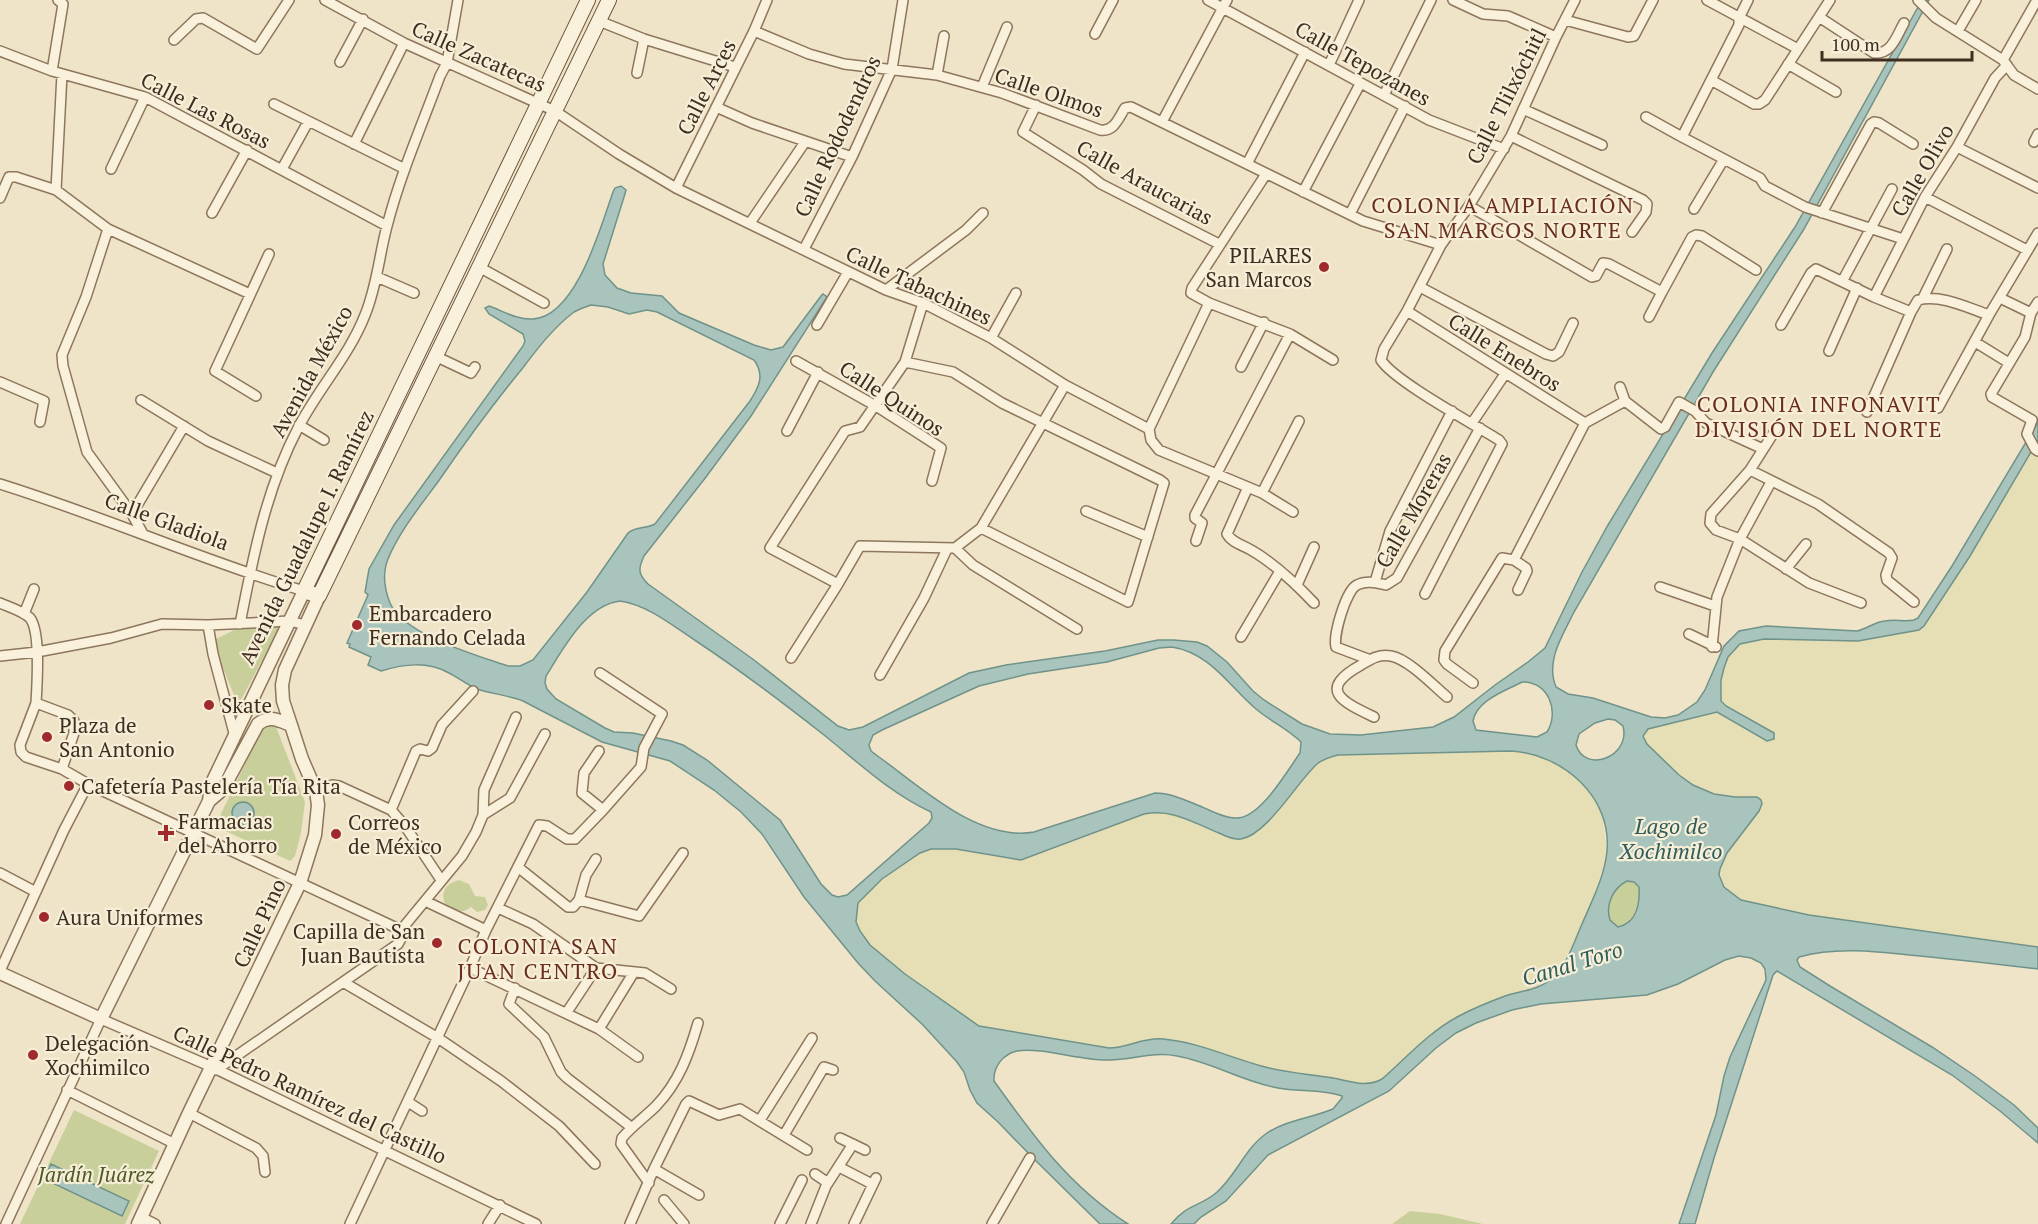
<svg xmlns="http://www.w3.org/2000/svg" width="2038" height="1224" font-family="'PT Serif',serif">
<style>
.farmland{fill:#e6deb5}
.green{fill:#c9cf9b}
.water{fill:#a9c4bc;stroke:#6f938a;stroke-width:1.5;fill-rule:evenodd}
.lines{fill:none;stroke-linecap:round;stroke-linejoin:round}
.minor-casing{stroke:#8d765c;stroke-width:12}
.tertiary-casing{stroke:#8d765c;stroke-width:15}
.secondary-casing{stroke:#6f573f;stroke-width:16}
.minor{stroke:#faf1dc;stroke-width:9}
.tertiary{stroke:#faf1dc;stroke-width:12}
.secondary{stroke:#faf1dc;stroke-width:14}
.poi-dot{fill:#9e2a2b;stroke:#f7eed8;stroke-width:2}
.labels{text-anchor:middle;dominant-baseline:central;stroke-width:4.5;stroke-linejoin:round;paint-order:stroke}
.street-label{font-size:21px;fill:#3d2e20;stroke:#f7eed8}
.poi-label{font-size:21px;fill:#3d2e20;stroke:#f7eed8;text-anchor:start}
.park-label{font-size:21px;font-style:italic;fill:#4d5a26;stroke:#f7eed8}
.neighbourhood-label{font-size:22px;letter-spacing:1.5px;fill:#6b2e1e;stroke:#f7eed8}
.water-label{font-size:22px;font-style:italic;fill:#2f5d5a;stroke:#f7eed8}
</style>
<rect width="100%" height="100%" fill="#f0e4c8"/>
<path class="farmland" d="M2038 440V947L1809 915 1741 900 1732 894 1721 881 1720 869 1727 853 1759 811 1757 797H1735L1714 794 1693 785 1679 775 1647 744 1644 740 1645 732 1648 729 1717 712 1739 723 1763 738 1771 740 1721 701V679L1724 668 1728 657 1735 649 1740 644 1764 639 1858 641 1920 630 1924 626 1970 556Z
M1511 751H1525L1550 760 1581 781 1597 800 1602 817 1607 849 1604 865 1584 921 1562 966 1551 979 1545 984 1504 997 1458 1016 1436 1032 1382 1079 1375 1083H1358L1267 1068 1191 1043 1164 1039 1143 1040 1119 1047 1109 1048 979 1026 884 958 870 945 860 931 856 922 858 903 883 879 906 861 920 853 931 849H956L1010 859 1049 851 1144 814 1157 811 1179 817 1221 834 1239 839 1246 837 1265 823 1317 764 1338 755Z"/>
<path class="green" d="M242 626H281L238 705 212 641Z
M275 724 305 802 301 833 295 856 290 861 215 826 264 725Z
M459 880 469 884 475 896 485 897 488 905 485 910 477 912 471 907C447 925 429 887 459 880Z
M1631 881 1639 887C1640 903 1637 923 1618 927L1610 920C1604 904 1614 884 1631 881Z
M74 1110 159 1151 125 1224H20Z
M1410 1211 1440 1214 1483 1224H1392Z"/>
<path class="water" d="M1922 0H1929L1804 229 1713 372 1574 612C1563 635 1545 661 1556 687L1568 694 1593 698 1651 717 1665 718 1678 715 1697 702 1705 690 1724 646 1739 631 1766 626 1857 631C1867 629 1874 622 1885 621 1895 619 1904 622 1914 620L1918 618 1952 566 2038 422V440L1970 556 1924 626 1919 630 1858 641 1764 639 1740 644 1728 657 1724 668 1721 680V701L1726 706 1774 733V739L1767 741 1717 712 1648 729 1643 736 1647 744 1679 775 1693 785 1714 794 1735 797H1757L1761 800 1762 804 1759 811 1727 853 1720 869 1719 875 1724 887 1741 900 1809 915 2038 947V969C1995 964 1952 959 1909 955 1873 951 1834 947 1799 957L1797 960 1800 967 1830 986 1932 1047 1975 1076 2014 1105 2038 1128V1143L2000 1111 1952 1075 1777 971 1773 975 1714 1158 1695 1224H1679L1716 1115 1724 1076 1730 1057 1766 980 1765 969 1761 963 1751 958 1739 956 1725 960 1678 984 1647 995 1541 1004 1512 1010 1476 1023 1456 1033 1436 1048 1389 1091 1268 1155 1226 1201 1201 1217 1194 1224H1171C1187 1204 1199 1207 1216 1193 1236 1176 1245 1148 1267 1133 1286 1120 1312 1118 1333 1109L1342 1098V1096C1322 1089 1298 1092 1278 1088 1243 1082 1212 1062 1177 1056 1154 1051 1132 1060 1109 1060 1082 1061 1042 1047 1017 1051 1003 1054 993 1067 994 1081 1034 1137 1069 1186 1128 1224H1100L1033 1158 998 1122 977 1103 970 1090 964 1072 957 1062 922 1024 875 981 858 963 804 897 762 834 741 812 714 790 670 761 602 742 523 701C508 695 492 694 477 689 467 685 459 678 449 673 427 661 404 664 381 671L368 665 371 657 349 647 350 644 347 643 368 595 365 592 369 569 394 525 523 346 525 341 523 334 489 314 485 308 489 306C503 311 517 320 533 319 576 317 601 226 613 192L615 188 621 186 626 190 624 197 603 264 605 275 617 288 631 293 662 296 679 313 754 345 771 350 783 347 821 296 823 294 827 297 751 416 706 477 644 556C638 569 638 574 648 584L754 660 838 726 849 730 863 727 969 673 1006 665 1105 651 1158 640H1174L1197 642 1207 646 1227 662 1253 691 1264 700 1302 724 1330 734 1361 735 1433 727 1454 717 1495 685 1528 662 1545 648 1582 572 1608 525 1712 353 1795 227ZM591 305 608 307 629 314 647 310 657 312 754 360C765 375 759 387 750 401L655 524C646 529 636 526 628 533L587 592 533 660 520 666H508C476 655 404 635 390 603 384 588 382 574 388 559 400 530 422 504 440 479 466 441 493 404 522 369 537 349 554 327 574 312 579 309 585 307 591 305ZM620 601C648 605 673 626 696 641 740 670 782 702 824 735 859 763 890 793 931 812L932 818 929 823 847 895 838 897 832 895 821 884 780 820 707 760 683 745 671 741 633 733 614 732 605 728 556 699 547 689 545 683 546 676C563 649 586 605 620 601ZM1172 647C1210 653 1229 686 1256 709 1270 721 1288 729 1301 742L1300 753C1287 771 1260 819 1236 818 1224 818 1211 811 1200 806 1185 800 1171 793 1155 793L1034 832C978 842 921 787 879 757L871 751 869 745 873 735 882 730 979 686 1028 674 1107 662 1159 648ZM1522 682C1548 681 1560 711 1547 732L1537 737 1476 730 1473 721C1477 700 1505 691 1522 682ZM1608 719 1615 720 1623 726C1631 757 1585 774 1576 745L1579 734 1595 723ZM1511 751C1562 754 1612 796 1607 851 1605 875 1592 901 1582 924 1574 942 1567 966 1551 979 1539 990 1520 991 1505 996 1489 1002 1474 1008 1459 1016 1430 1031 1406 1058 1382 1079 1366 1088 1350 1081 1333 1078 1310 1074 1287 1073 1265 1067 1231 1058 1198 1042 1163 1039 1144 1037 1127 1048 1109 1048L979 1026 905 974 870 945 860 931 856 922 858 903 882 879 920 853 931 849H956L1021 860 1144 814C1171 808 1194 823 1219 833 1225 836 1234 840 1241 839 1267 835 1297 782 1317 764 1323 759 1330 757 1338 755ZM1627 881 1634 882 1639 887C1640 903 1637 923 1618 927L1610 920C1605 905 1613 888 1627 881Z
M232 813a11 11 0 1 1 22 0a11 11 0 1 1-22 0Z
M51 1164 129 1201 122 1216 44 1179Z"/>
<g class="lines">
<g class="minor-casing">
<path id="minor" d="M325 0 404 43 555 111 619 154 676 188 886 290 923 303 991 338 1065 385 1149 429 1151 440 1159 450 1262 493 1293 512
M1208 0 1429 120 1504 149
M1453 0 1483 14 1508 16 1556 37
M1707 0 1798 49
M1748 0 1739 18V25L1682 137 1760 178 1765 186 1805 207 1903 239
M1918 0 1936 18 2003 60 2014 75 2038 89
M1819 17 1874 53C1892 54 1896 37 1904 23
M1565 20 1628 37 1634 36 1653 0
M599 21 644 39 735 67
M754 31 809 54 844 64 937 75 1002 93 1100 130C1114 132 1118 119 1125 108L1131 107 1363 221 1441 245
M1958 31 1976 0
M1095 34 1113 0
M174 40 196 19 203 18 257 49 289 0
M0 51 52 71 145 97 387 226
M2003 60 2037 0
M340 62 363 19
M1788 64 1836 92
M1329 65 1359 0
M52 71 63 4 58 0
M637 73 644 39
M937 75 944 36
M1711 80 1754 104H1759L1765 100 1830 0
M982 87 1007 27
M1384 95 1431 0
M274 104 405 169
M1036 105 1023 132 1083 170 1101 184 1219 244
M716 107 752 123 852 157
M1523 109 1602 145
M1646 117 1682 137
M1162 122 1227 0
M1511 136 1643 200 1647 204 1646 212 1632 232
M2034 142 2038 134
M354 144 404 43
M1957 147 2038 188
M1247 164 1305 52
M111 169 145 97
M282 169 308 122
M676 188 754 31 767 0
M56 190 62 74
M1303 192 1360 84
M1925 197 2027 250
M0 198 9 177H16L56 190 108 229 250 294
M1469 206 1592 277 1596 276 1603 263 1609 264 1662 292 1692 237 1696 235 1702 236 1756 270
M1694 209 1724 159
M212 213 247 150
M1822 213 1871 124 1874 122 1879 123 1913 144
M1350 214 1405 106
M750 223 805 142
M108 229 86 297 62 355 63 366 87 452 132 514 143 534
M804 249 852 157 892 69 903 0
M479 267 544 303
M377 277 414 293
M1843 280 1892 189
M1420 287 1546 354 1553 356 1559 352 1573 323
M886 290 966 230 983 213
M1874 297 1925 197 1957 147 1995 78 2007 65
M1923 298 1947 249
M2000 298 2031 313
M2038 302 2031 313 2025 337 1991 394 1992 397 2032 420 2027 434 2035 449 2038 451
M1209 303 1290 334 1333 360
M1407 311 1585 423
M1649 317 1662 292
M817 325 848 272
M1781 325 1811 273 1816 269 1874 297 1911 312 1918 300C1941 294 1968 308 1989 315
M991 338 1016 293
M1975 342 2009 363
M1829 351 1857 288
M435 356 471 373 475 367
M796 361 876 406 941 448 932 481
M905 362 953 372 1002 403 1160 480 1164 483 1128 602 981 528
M1241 367 1264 322
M0 382 44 401 40 422
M256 396 215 371 269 254
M141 400 208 441 277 473
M1625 401 1661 429 1665 427 1679 402 1695 411 1706 423 1763 449
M1938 408 1989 315 2038 233
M1867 412 1911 312
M1472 423 1505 374
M299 425 324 440
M1778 426 1750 470 1711 514 1710 523 1716 530 1740 539 1809 583 1861 603
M1149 429 1209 303 1191 293 1192 288 1266 174
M787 431 818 372
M1750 470 1818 504 1889 553 1892 558 1886 575 1887 580 1914 602
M0 484C103 516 201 560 304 591
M1248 487 1227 534C1232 543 1243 545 1251 550 1274 563 1295 583 1314 603
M1262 493 1299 421
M1086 511 1148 537
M132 514 184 426
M1196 541 1202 523 1195 518V515L1290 334
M955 548 973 565 1077 629
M1514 560 1585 423 1625 401 1620 387
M1786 569 1806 544
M1375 582 1390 531 1452 411
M838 584 770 548 845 431 860 427 905 362 923 303
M1297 585 1314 547
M1660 587 1715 606
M1425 594 1502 444 1499 440C1474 424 1394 381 1381 360L1384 349 1407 311 1441 245 1469 206 1511 136 1556 37 1575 0
M0 603C9 607 23 611 30 618 41 632 37 685 36 703L68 715 74 721V733L62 769
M24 614 34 589
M240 624C253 557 266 489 298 428 318 389 349 356 365 315 377 286 379 256 387 226 400 175 422 125 440 76L447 63 458 0
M208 625 213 654 234 733
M1689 634 1716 647
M1241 637 1280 571
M1712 647 1717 597 1740 539 1771 482
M0 656 37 652 111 638 162 624 208 625 290 621 305 625
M791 658 838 584 860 546 955 548 981 528 1065 385
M1368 659 1336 647C1333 635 1346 590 1357 585 1367 580 1377 583 1386 585L1397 578 1480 428
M880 675 924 598 947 549
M1473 683 1447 664 1444 660 1445 651 1502 558 1514 560 1526 568 1527 571 1518 590
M36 703 20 745 21 752 26 757 62 769 88 784 401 930
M1374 717C1343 702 1316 690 1361 665 1371 659 1378 654 1391 656 1408 659 1433 685 1447 697
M599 751 584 773 582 793 603 810
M316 791 332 785 339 786 391 810 405 826 441 880
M391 810 416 751 420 749 428 751 432 748 442 725 473 691
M483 815 510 798 545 734
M519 868 568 907H573L579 900 639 916 683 853
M0 873 36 892
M579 900 586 875 596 859
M425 901 486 930
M498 908 533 924 596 968 645 973 671 989
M470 968 599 1029 638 1057
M0 971 64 830 88 784
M343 982 438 1038 501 1081 559 1126 595 1164
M515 988 509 1004 544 1037 561 1072 567 1078 631 1127
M567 1012 596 968
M599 1029 634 972
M216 1070 398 944 402 937 401 930 462 856 476 832 483 815 484 790 516 717
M67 1090 175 1144
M408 1102 422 1111
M189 1113 256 1148 263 1156 265 1172
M760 1120 812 1038
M784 1135 824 1067 833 1070
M840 1138 865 1150
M839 1167 872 1184
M654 1169 699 1195
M815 1174 828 1183
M649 1183 621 1144 622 1138C632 1126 645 1117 656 1106 679 1082 689 1054 698 1023
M664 1200 684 1224
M141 1217 155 1224
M6 1224 101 1019 212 1067 536 1224
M350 1224 470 968 486 930 539 825 547 826 567 839H575L603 810 641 767 644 748 662 714 600 673
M488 1224 500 1205
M630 1224 654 1169 686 1104 689 1101 719 1115 740 1109 807 1150
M780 1224 802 1180
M811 1224 826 1186 853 1144
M854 1224 876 1178
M992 1224 1030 1158"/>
</g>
<g class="tertiary-casing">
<path id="tertiary" d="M209 801 223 789 258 724C269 715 278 720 291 725
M0 973 101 1019 209 801 211 785 304 591
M138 1224 189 1113 300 883 315 835 318 805 316 791 302 759 291 725 283 701 282 685 285 670 319 596"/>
</g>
<g class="secondary-casing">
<path id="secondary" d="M588 0 304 591 319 596 609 0"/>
</g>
<use href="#minor" class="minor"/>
<use href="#tertiary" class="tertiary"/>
<use href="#secondary" class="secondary"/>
</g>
<g class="poi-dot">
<circle cx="1324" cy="267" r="6"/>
<circle cx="357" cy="625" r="6"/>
<circle cx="209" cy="705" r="6"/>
<circle cx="47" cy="737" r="6"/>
<circle cx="69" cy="786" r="6"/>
<path d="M163 824h6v6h6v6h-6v6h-6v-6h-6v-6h6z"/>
<circle cx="336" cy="834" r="6"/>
<circle cx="44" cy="917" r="6"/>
<circle cx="437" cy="943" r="6"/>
<circle cx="33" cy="1055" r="6"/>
</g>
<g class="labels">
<g class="street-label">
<text transform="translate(479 56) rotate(24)">Calle Zacatecas</text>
<text transform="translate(1363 63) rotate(29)">Calle Tepozanes</text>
<text transform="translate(706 87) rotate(-63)">Calle Arces</text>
<text transform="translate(1049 92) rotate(19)">Calle Olmos</text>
<text transform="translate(1506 96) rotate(-63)">Calle Tlilxóchitl</text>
<text transform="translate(206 110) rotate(27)">Calle Las Rosas</text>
<text transform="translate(837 136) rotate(-65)">Calle Rododendros</text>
<text transform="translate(1922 170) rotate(-60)">Calle Olivo</text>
<text transform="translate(1145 182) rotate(29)">Calle Araucarias</text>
<text transform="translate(919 285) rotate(25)">Calle Tabachines</text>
<text transform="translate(1505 352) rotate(32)">Calle Enebros</text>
<text transform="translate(311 371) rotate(-61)">Avenida México</text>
<text transform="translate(892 398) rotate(33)">Calle Quinos</text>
<text transform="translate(1413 510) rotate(-60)">Calle Moreras</text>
<text transform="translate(167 521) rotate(20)">Calle Gladiola</text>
<text transform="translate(306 537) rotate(-64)">Avenida Guadalupe I. Ramírez</text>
<text transform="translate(259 923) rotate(-65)">Calle Pino</text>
<text transform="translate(310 1094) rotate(25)">Calle Pedro Ramírez del Castillo</text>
</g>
<g class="poi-label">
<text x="1312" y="255" text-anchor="end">PILARES<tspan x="1312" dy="24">San Marcos</tspan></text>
<text x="369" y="613">Embarcadero<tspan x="369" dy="24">Fernando Celada</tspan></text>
<text x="221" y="705">Skate</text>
<text x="59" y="725">Plaza de<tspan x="59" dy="24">San Antonio</tspan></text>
<text x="81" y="786">Cafetería Pastelería Tía Rita</text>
<text x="178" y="821">Farmacias<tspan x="178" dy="24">del Ahorro</tspan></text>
<text x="348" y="822">Correos<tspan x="348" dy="24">de México</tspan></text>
<text x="56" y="917">Aura Uniformes</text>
<text x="425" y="931" text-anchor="end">Capilla de San<tspan x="425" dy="24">Juan Bautista</tspan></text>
<text x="45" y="1043">Delegación<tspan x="45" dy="24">Xochimilco</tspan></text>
</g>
<g class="park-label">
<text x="96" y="1174">Jardín Juárez</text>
</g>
<g class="neighbourhood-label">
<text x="1503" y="204">COLONIA AMPLIACIÓN<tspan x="1503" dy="25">SAN MARCOS NORTE</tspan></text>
<text x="1819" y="403">COLONIA INFONAVIT<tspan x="1819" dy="25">DIVISIÓN DEL NORTE</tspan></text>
<text x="538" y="945">COLONIA SAN<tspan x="538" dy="25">JUAN CENTRO</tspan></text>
</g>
<g class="water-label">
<text x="1671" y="825">Lago de<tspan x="1671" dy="25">Xochimilco</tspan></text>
<text transform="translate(1572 963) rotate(-17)">Canal Toro</text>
</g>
</g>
<path d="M1822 51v9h150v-9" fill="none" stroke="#3d2e20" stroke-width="3"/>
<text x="1831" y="51" font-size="18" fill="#3d2e20" stroke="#f7eed8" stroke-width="4.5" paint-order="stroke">100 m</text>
</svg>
